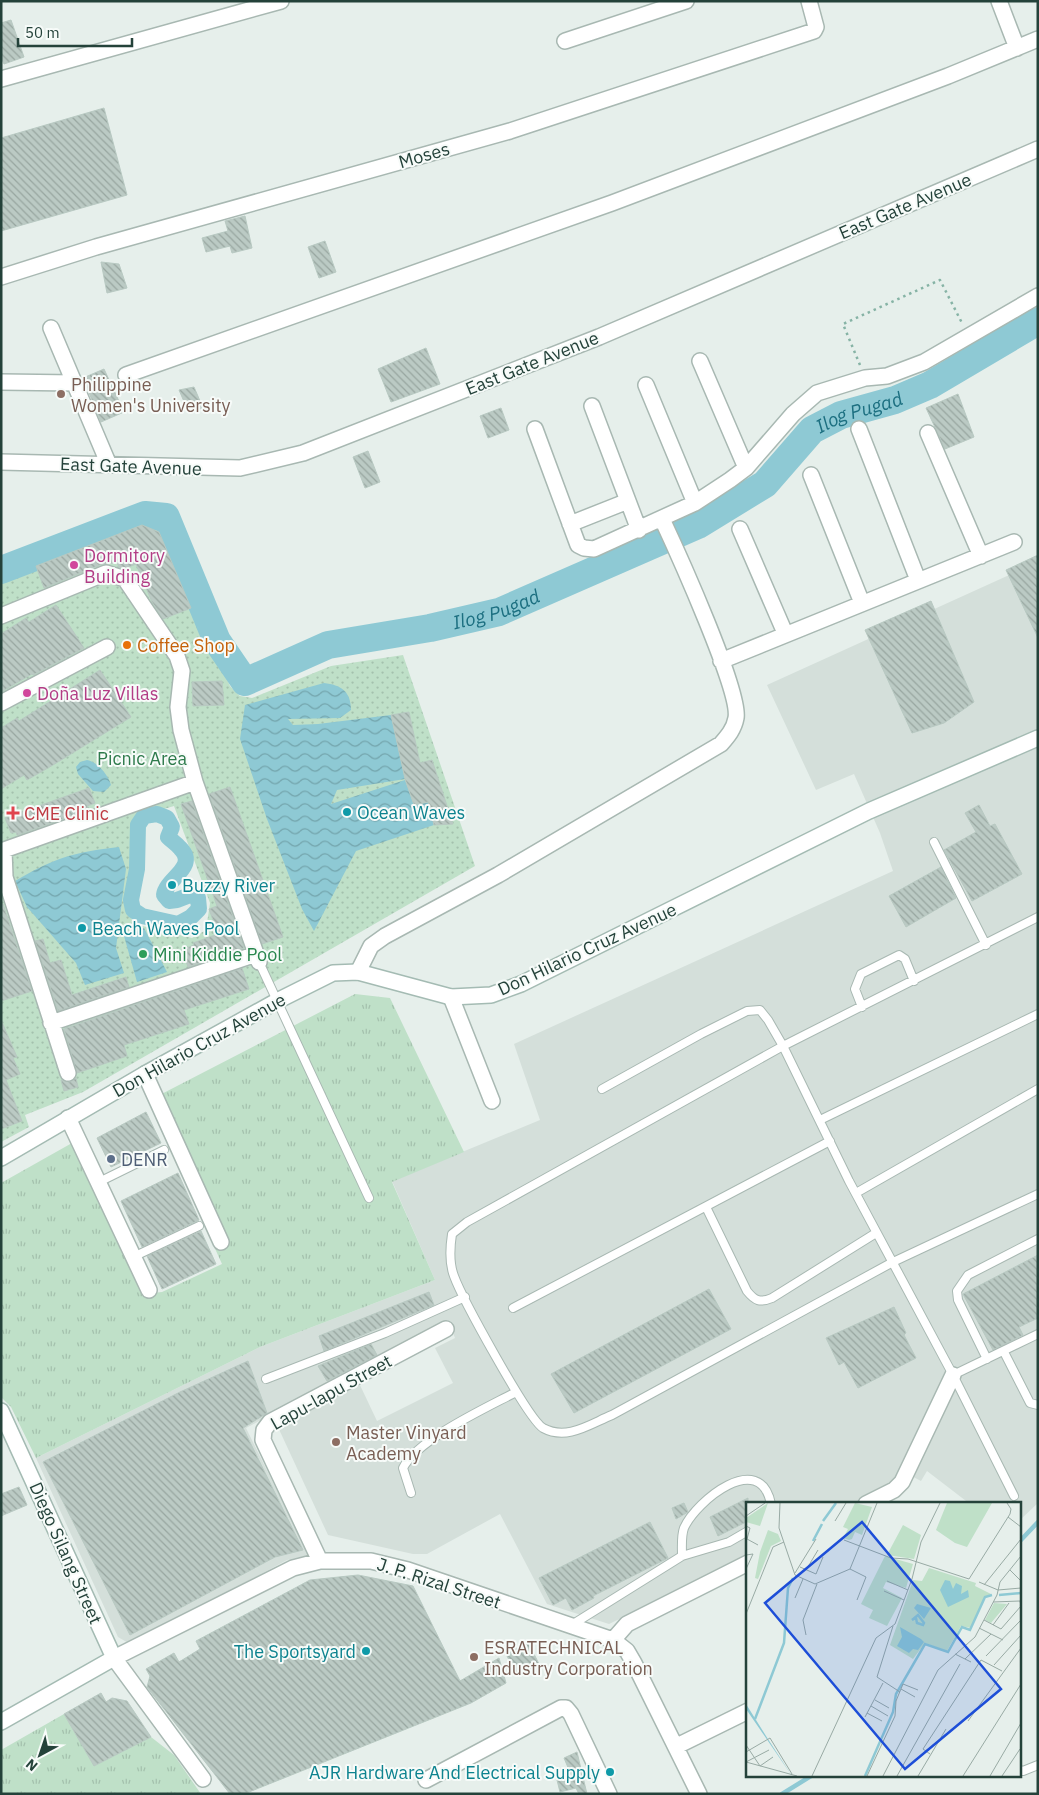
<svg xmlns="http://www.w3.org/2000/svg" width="1039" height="1795" font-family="'IBM Plex Sans',sans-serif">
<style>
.built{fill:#d4dfda}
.grass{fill:url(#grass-tufts)}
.park{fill:url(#park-dots);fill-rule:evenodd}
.water{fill:url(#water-waves)}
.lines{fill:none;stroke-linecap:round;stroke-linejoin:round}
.stream{stroke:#8ec9d4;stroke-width:4.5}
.canal{stroke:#8ec9d4;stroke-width:16}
.river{stroke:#8ec9d4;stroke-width:28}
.building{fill:url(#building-back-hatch);stroke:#b8c9c2}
.lane-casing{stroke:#a8b8b2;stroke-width:10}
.street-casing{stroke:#a8b8b2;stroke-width:18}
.secondary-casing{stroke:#a4bbb3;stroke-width:18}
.path{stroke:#86b3a5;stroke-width:2.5;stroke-dasharray:2.5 4;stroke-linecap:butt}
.lane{stroke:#fff;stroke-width:8}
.street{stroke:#fff;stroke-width:15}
.secondary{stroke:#fff;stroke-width:15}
.education-dot{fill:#8d6e63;stroke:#f7fbf9;stroke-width:2}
.hotel-dot{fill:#d1479c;stroke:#f7fbf9;stroke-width:2}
.food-dot{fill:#e8710a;stroke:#f7fbf9;stroke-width:2}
.culture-dot{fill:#0f9aa8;stroke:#f7fbf9;stroke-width:2}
.health-dot{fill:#e0444e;stroke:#f7fbf9;stroke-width:2}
.leisure-dot{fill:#2e9e5b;stroke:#f7fbf9;stroke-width:2}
.service-dot{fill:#5c6f8a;stroke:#f7fbf9;stroke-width:2}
.labels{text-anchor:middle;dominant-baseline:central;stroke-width:4;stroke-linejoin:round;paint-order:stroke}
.street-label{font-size:18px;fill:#24423a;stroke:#f7fbf9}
.education-label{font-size:18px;fill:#785e54;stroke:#f7fbf9;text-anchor:start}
.hotel-label{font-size:18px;fill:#b23c85;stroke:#f7fbf9;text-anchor:start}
.food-label{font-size:18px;fill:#c56008;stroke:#f7fbf9;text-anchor:start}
.park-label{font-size:18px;fill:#2d7a4b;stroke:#f7fbf9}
.culture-label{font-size:18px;fill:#0d838f;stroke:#f7fbf9;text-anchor:start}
.health-label{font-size:18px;fill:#be3a42;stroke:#f7fbf9;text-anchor:start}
.leisure-label{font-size:18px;fill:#27864d;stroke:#f7fbf9;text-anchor:start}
.service-label{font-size:18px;fill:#4e5e75;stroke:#f7fbf9;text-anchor:start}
.water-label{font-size:19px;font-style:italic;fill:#1c6f80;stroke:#f7fbf9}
.inset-river{fill:none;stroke:#8ec9d4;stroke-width:2.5}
.inset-road{fill:none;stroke:#98aaa4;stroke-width:1}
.view{fill:#1d4ed8;fill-opacity:0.15;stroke:#1d4ed8;stroke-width:2.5}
.inset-edge{fill:none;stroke:#24423a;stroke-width:2.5}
</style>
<defs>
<pattern id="grass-tufts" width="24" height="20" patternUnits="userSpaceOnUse" patternTransform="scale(1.25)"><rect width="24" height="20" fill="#bfe0c8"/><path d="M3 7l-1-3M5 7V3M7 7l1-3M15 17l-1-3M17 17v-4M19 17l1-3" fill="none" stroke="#a4c1ad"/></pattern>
<pattern id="park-dots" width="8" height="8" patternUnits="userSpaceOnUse" patternTransform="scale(1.25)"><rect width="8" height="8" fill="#bfe0c8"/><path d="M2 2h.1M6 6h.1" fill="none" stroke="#a4c1ad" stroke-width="1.8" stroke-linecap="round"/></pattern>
<pattern id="water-waves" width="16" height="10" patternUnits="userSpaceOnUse" patternTransform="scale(1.25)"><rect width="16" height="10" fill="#8ec9d4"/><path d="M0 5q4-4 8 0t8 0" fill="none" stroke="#74a5ad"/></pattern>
<pattern id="building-back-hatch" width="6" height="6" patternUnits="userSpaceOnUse" patternTransform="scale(1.25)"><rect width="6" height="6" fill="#bbcac4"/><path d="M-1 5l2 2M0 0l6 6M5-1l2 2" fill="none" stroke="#98a6a0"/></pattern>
</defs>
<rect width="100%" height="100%" fill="#e6efeb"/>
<path class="built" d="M1038 562V1503L1020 1520V1504H970L927 1471 921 1481 900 1470 890 1487 855 1504H748V1557L609 1624 547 1604 500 1514 427 1554H413L328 1535 277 1425 359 1383 377 1421 453 1383 435 1348 455 1338 448 1320 246 1428 309 1555 287 1560 130 1644 118 1637 36 1458 260 1347 435 1280 392 1181 540 1120 514 1044 893 871 880 833 854 774 816 790 767 685Z"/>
<path class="grass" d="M355 994 390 998 464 1152 392 1182 435 1280 260 1347 36 1458 11 1407 1 1397V1183L72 1143 142 1294 162 1292 222 1264 148 1101Z
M64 1714 94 1766 151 1737 174 1755 201 1794H1V1750Z"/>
<path class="park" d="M142 522 159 530 230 686 240 696 252 698 331 666 403 655 475 866 83 1092 25 1115 29 1127 1 1142V578ZM174 806 210 903 206 930 192 938 134 924 129 914 136 869 134 818Z"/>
<path class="water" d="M324 683C341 685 351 691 351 710L340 718 288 719 293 725 318 724 391 715 405 779 337 790 331 804 405 780 414 805 428 802 434 825 356 851 314 931 302 909 267 819 240 739 245 705Z
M87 760C97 762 108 774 111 785L104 792 93 791 78 774 76 767 80 762Z
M119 847 126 869 116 948 124 973 85 985 76 963 27 907 15 881C54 858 74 852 119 847Z
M144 928 167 972 137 982 124 936Z"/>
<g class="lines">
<path class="stream" d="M1020 1541 1038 1522
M782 1794 811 1776"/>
<path class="canal" d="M157 814 167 818 172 827 168 837C172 841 176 843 180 848 199 867 166 878 164 895L169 901 177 900 190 895 198 898 199 909 191 917 178 924 142 916 133 910 131 900 137 869 138 825 144 816Z"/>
<path class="river" id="s1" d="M1 570 145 515 166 517 217 641 245 682 328 645 430 628 499 612 698 525 765 484 812 430 841 415 895 400 930 385 1038 321"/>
</g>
<path class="building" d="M11 20 24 57 4 64 1 57V23Z
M104 108 127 195 1 231V138Z
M245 216 252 248 232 253 230 246 206 252 202 238 228 231 225 221Z
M325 241 336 272 319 278 308 247Z
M101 262 119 264 127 288 107 293Z
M426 348 440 384 391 402 378 369Z
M104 369 124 412 101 422 83 378Z
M194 387 203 408 189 413 179 390Z
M958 394 974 437 945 449 926 408Z
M501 408 509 430 488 438 480 416Z
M368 451 380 482 365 488 353 457Z
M142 525 159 532 191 608 163 619 152 602 136 564 124 569 119 567 117 563 102 564 44 588 36 566Z
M1038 555V638L1006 570Z
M931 601 974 702 944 723 912 733 865 630Z
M56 605 84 648 33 675 32 674 1 692V634L26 618 29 622Z
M100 670 131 717 53 765 27 780 24 775 1 789V728L17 718 19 721Z
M222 681 224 705 193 706 192 682Z
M409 712 420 763 432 760 453 824 434 825 428 802 414 805 405 779 391 715Z
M230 787 283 937 262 944 209 794Z
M89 788 95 803 87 806 89 810 17 835 16 832 11 833 5 818Z
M192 801 244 948 188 967 182 950 194 945 193 943 218 934 209 909 217 906 181 804Z
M979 805 990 826 995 824 1022 874 972 901 944 850 976 832 965 813Z
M941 867 956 898 906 927 889 896Z
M1 904H3L32 991 1 1001Z
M43 939 50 963 61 960 72 995 126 977 129 987 58 1011 35 941Z
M242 968 249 989 184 1010 189 1024 124 1045 127 1056 77 1073 64 1029Z
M1 1020 17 1057 13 1058 20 1074 6 1080 22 1121 1 1129Z
M76 1078 78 1087 64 1091 61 1080 70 1082Z
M146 1112 161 1143 111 1167 97 1138Z
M178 1173 199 1220 142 1247 121 1201Z
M201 1231 216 1264 162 1289 147 1256Z
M1038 1255V1318L1019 1327 1023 1335 993 1350 963 1294Z
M709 1289 731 1329 574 1413 551 1374Z
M429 1292 434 1305 324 1351 319 1336Z
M894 1307 906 1333 904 1335 916 1358 858 1388 844 1362 839 1365 826 1338Z
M371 1344 377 1355 327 1381 318 1366Z
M248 1361 267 1413 243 1428 303 1550 275 1557 130 1635 43 1462 180 1392Z
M19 1487 27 1505 1 1516V1494Z
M748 1498V1521L718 1536 710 1517Z
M684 1503 688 1512 676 1519 672 1508Z
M650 1522 668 1558 593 1596 594 1598 572 1610 566 1598 553 1605 539 1578Z
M358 1575 413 1586 460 1681 499 1658 506 1683 471 1703 244 1794H230L147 1687 150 1676 146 1669 174 1653 179 1662 200 1649 196 1641 310 1580Z
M528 1642 539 1664 517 1676 506 1654Z
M101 1693 106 1702 112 1698 127 1701 151 1737 94 1766 64 1714Z
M577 1752 587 1794H579L576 1788 560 1792 557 1780 572 1777 564 1758Z"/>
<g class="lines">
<g class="lane-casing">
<path id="lane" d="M934 842 986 945
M1038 917 783 1046 467 1222 452 1234C450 1247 449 1263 454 1276 462 1298 528 1419 543 1428 567 1441 590 1424 612 1415L893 1262 1038 1194
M259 962 369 1198
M862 1007 855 989 861 974 899 955 905 959 914 981
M602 1089 701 1034 747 1011 760 1010 768 1020 783 1046 849 1181 953 1375 1014 1496
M820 1120 1038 1014
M99 1182 164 1150
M856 1193 1038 1089
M706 1207 747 1291C755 1301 760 1303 772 1298L876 1233
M133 1257 199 1226
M513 1308 830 1141
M1004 1352 1030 1403 1038 1405
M987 1359 958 1300 957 1291 968 1275 1038 1239
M953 1375 1038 1334
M266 1379 385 1333 465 1297
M411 1493 403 1468C418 1439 486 1408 516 1392
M682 1556C682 1547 681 1536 684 1528 696 1501 760 1449 771 1504
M570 1626 682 1556 729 1542 748 1531
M1020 1770 1023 1771 1038 1765"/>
</g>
<g class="street-casing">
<path id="street" d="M999 1 1017 48
M565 41 686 1
M1 79 281 1
M1 277 96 247 510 131 814 31 816 27 809 1
M51 328 109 465
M700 361 746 468
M126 375 612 203 948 76 1038 39
M1 382 75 383
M646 385 695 503
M592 406 639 530
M535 429 578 545 584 548 594 549 695 503 730 480 746 468 793 414 817 393 865 378 887 376 924 362 1038 296
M859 429 918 580
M928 433 981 556
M1 462 240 468 303 453 599 337 1038 149
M811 475 862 603
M570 524 628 501
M740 529 785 633
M1 616 106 573 125 579 177 656 182 671 178 707 181 730 195 782 259 962
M721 661 1014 542
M1 703 107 647
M358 972 371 946 385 936 498 875 721 744C728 736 734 729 736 718 741 692 676 549 662 519
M451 997 492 1101
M51 1023 256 954
M68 1073 5 877 4 850 195 782
M145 1074 221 1242
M68 1118 149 1290
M866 1504 894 1490 902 1482 953 1375
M320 1561 263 1440 264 1430 270 1422 446 1329
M613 1640 627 1624 748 1563
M677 1746 748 1711
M203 1779 114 1658 293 1568 320 1561H371L408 1570 613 1640 627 1651 634 1663 699 1794
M426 1780 561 1708H566L571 1714 609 1794"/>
</g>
<g class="secondary-casing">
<path id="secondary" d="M1 1158 145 1074 277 1001 333 973 358 972 451 997 491 995 521 984 869 811 1038 738
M1 1411 114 1658 1 1722"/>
</g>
<path class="path" d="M860 365 843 324 940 280 962 323"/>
<use href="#lane" class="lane"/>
<use href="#street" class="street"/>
<use href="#secondary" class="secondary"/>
</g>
<g class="education-dot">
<circle cx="61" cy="394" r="5"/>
<circle cx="336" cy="1442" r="5"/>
<circle cx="474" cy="1657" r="5"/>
</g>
<g class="hotel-dot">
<circle cx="74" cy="565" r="5"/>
<circle cx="27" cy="693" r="5"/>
</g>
<circle class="food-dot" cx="127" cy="645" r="5"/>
<g class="culture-dot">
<circle cx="347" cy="812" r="5"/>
<circle cx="172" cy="885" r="5"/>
<circle cx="82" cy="928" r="5"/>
<circle cx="366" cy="1651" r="5"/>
<circle cx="610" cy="1772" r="5"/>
</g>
<path class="health-dot" d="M10.5 805.5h5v5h5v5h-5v5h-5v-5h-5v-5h5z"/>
<circle class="leisure-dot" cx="143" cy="954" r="5"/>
<circle class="service-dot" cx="111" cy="1159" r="5"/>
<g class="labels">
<g class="street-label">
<text transform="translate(424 155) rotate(-16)">Moses</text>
<text transform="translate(905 206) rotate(-23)">East Gate Avenue</text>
<text transform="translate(532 363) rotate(-22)">East Gate Avenue</text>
<text transform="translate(131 466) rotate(2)">East Gate Avenue</text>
<text transform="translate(587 949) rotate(-25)">Don Hilario Cruz Avenue</text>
<text transform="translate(199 1045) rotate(-29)">Don Hilario Cruz Avenue</text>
<text transform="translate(331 1392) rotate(-29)">Lapu-lapu Street</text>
<text transform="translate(66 1553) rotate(66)">Diego Silang Street</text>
<text transform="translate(439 1583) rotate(18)">J. P. Rizal Street</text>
</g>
<g class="education-label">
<text x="71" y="384">Philippine<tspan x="71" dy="21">Women's University</tspan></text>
<text x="346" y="1432">Master Vinyard<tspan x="346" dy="21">Academy</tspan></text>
<text x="484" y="1647">ESRATECHNICAL<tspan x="484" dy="21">Industry Corporation</tspan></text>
</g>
<g class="hotel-label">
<text x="84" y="555">Dormitory<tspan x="84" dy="21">Building</tspan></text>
<text x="37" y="693">Doña Luz Villas</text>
</g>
<g class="food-label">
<text x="137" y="645">Coffee Shop</text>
</g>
<g class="park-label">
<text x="142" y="758">Picnic Area</text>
</g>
<g class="culture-label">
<text x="357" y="812">Ocean Waves</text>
<text x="182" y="885">Buzzy River</text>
<text x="92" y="928">Beach Waves Pool</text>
<text x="356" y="1651" text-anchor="end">The Sportsyard</text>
<text x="600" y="1772" text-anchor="end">AJR Hardware And Electrical Supply</text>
</g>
<g class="health-label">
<text x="24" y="813">CME Clinic</text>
</g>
<g class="leisure-label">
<text x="153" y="954">Mini Kiddie Pool</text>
</g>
<g class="service-label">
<text x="121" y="1159">DENR</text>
</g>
<g class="water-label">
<text stroke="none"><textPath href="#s1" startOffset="1042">Ilog Pugad</textPath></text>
<text stroke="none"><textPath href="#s1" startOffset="622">Ilog Pugad</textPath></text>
</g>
</g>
<g transform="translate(746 1502)">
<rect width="275" height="275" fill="#e6efeb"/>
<path d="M22 1 14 24 0 20V16ZM109 1 126 5 116 33 109 30 106 37 103 38 97 36 102 27 97 25ZM201 1H246L221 45 209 41 190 28ZM157 23 175 33 168 57 141 53ZM22 28 32 32 35 39 25 44 12 77 9 76 14 50ZM139 54 167 62 160 86 140 80 137 86 156 96 141 124 123 116 127 108 115 102Z" fill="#bfe0c8"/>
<path d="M183 66 230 81 229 84 245 92 239 95 225 126 215 124 201 149 179 141 167 157 144 143 167 78 176 79ZM248 101 261 102 245 121 239 118Z" fill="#bfe0c8"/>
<path d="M199 78 204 79 207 87 210 81 216 84 215 92 222 88 223 95 202 105 194 88ZM171 102 185 106 178 117 168 106ZM154 125 175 137 178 140 172 148 167 147 163 151 151 144 156 135ZM0 202 20 234 46 274 0 207Z" fill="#8ec9d4"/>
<path class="inset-river" d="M77 19 90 1M67 39 76 22M253 93 275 91M172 113 178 121 177 123 171 121 170 116 166 118ZM9 217 38 141 42 86 47 76M119 274 147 210 150 192 179 142 202 150 216 125 224 128 239 95 246 93"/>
<path class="inset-road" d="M34 1 33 26 49 73 69 82 104 67 131 1M0 14 19 1M262 15 275 25M89 19 100 1M0 24 4 26 1 37 12 43M98 38 145 56 162 57 223 77 264 12 265 7 261 1M0 53 7 52 0 67M54 65 70 72 77 55M104 67 120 75 111 98M60 68 72 48M264 68 275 79M49 71 70 37M141 79 162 88M233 80 252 88 275 86M238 83 275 37M138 89 158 98M49 96 57 77M247 100 274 99M0 112 27 45 38 40M238 118 255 127 275 104 274 99M247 123 263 101M147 124 131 175 154 190M233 126 257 138M60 133 57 118 71 82M209 152 225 160M240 154 275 118M219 157 245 132M248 163 275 133M155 187 169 195M129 198 143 206M125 204 142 214M121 211 136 219M119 215 137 181M222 219 275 146M0 243 14 264 27 255M0 250 24 236 46 272M184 252 177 247 235 158 256 169M0 260 23 248M0 260 51 274M66 274 130 136 149 122 166 77 175 40 194 1M121 274 149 214 150 199 157 182 172 188M137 274 192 168 229 135 251 93 254 80 275 54M151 274 214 162M172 274 200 227M217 274 275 182M244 274 275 221M256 274 274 247"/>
<path class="view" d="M116 20 255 187 159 267 19 101Z"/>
<rect width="275" height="275" class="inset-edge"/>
</g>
<rect width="1039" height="1795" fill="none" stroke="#24423a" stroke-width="5"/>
<g transform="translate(40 1755) rotate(220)" stroke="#f7fbf9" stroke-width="4" paint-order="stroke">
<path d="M0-4L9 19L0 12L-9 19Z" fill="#24423a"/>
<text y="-8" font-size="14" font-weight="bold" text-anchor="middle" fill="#24423a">N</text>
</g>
<path d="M18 38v8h114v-8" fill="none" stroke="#24423a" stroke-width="2.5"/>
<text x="25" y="38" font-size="15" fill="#24423a" stroke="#f7fbf9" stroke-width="4" paint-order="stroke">50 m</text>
</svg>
